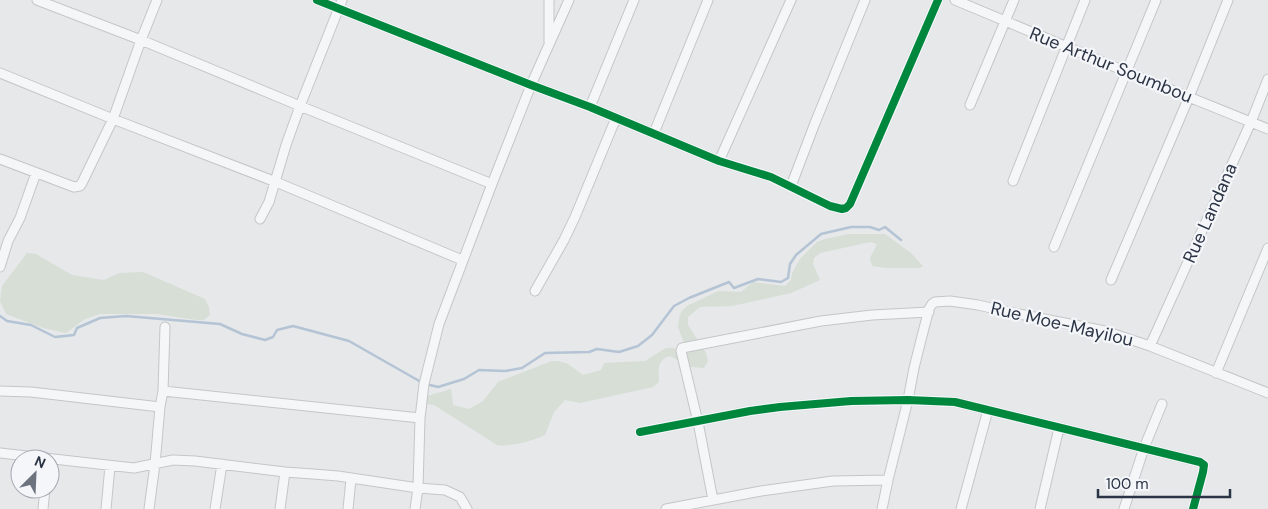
<svg xmlns="http://www.w3.org/2000/svg" width="1268" height="509" font-family="'DM Sans',sans-serif">
<style>
.green{fill:#d6ded6}
.lines{fill:none;stroke-linecap:round;stroke-linejoin:round}
.stream{stroke:#b4c4d5;stroke-width:2.5}
.minor-casing{stroke:#c4c6c8;stroke-width:11}
.minor{stroke:#f5f6f7;stroke-width:9}
.cycleway-casing{stroke:#f4f6f9;stroke-width:11}
.cycleway{stroke:#00873e;stroke-width:8}
.labels{text-anchor:middle;dominant-baseline:central;stroke-width:4.5;stroke-linejoin:round;paint-order:stroke}
.street-label{font-size:18px;fill:#2b3445;stroke:#f4f6f9}
</style>
<rect width="100%" height="100%" fill="#e6e8ea"/>
<path class="green" d="M849 234H885L911 253 923 266 920 268H887L872 266 870 258 877 244 870 242 820 253 814 258 813 264 820 280 791 293 732 306 700 307 688 317V325L706 353 708 361 704 368 691 367 670 356C656 361 659 368 659 382L653 387 580 403 565 400 554 412 545 435C532 441 511 447 497 445L434 405 426 404 427 396 451 389 453 405 469 409 483 401 498 382 552 361C567 360 572 367 583 375L601 370 604 363 645 361 666 348H674L680 354 686 348 678 327 679 319 681 312 687 306 718 291 741 292 753 282 785 286 791 280 792 273 800 259 817 242 825 239Z
M27 253 36 254 72 275 104 280 119 273 143 272 205 299 209 307 210 315 204 320H196L157 314H100L85 319 66 333 43 328 6 314 0 301 2 286Z"/>
<g class="lines">
<path class="stream" d="M0 316 7 321 31 325 55 337 74 335 77 328 100 318 126 316 220 324 242 334 265 340 273 337 277 330 293 326 349 341 421 382
M426 384 438 387 464 379 479 370 505 371 522 368 545 353 589 352 597 349 619 352 638 346 652 335 674 306 689 298 729 282 734 288 758 279 781 282 788 278 790 264 796 255 821 234 851 227H870L879 230 885 227 901 240"/>
<g class="minor-casing">
<path id="minor" d="M37 0 141 40 300 106 492 184
M317 0 531 85 590 107 719 161 771 177 830 206 842 209 846 208 850 204 938 0
M549 0V42
M955 0 1127 72 1268 129
M0 73 113 119 276 182 462 260
M970 105 1014 0
M590 107 634 0
M654 133 708 0
M0 159 74 187 80 186 82 183 113 119 141 40 157 0
M719 161 791 0
M1013 181 1085 0
M791 186 815 123 865 0
M260 219 269 202 286 145 300 106 342 0
M1054 247 1156 0
M0 267 8 241 20 218 36 173
M1111 280 1189 97 1228 0
M535 291 564 240 575 217 616 118
M1150 346 1251 122 1268 79
M1216 373 1268 248
M0 391 31 392 160 407
M163 391 420 418
M640 432 750 411 780 407 851 401 908 400 955 402 1200 462 1204 465 1203 472 1193 509
M0 453 134 468 173 460 195 461 285 472 313 474 338 476 418 488 445 490 460 497 467 509
M713 500 698 422 681 351 682 348 821 321 872 315 929 312
M43 509 45 489
M106 509 110 466
M149 509 155 464 160 407 163 391 165 327
M215 509 222 464
M280 509 285 472
M348 509 351 479
M415 509 418 488 420 418 424 384 439 324 492 184 531 85 569 0
M666 509 761 491 833 481 888 480
M882 509 888 480 908 400 914 368 921 340 929 309 932 304 935 302 950 301 978 305 1014 313 1105 331 1150 346 1268 393
M961 509 988 410
M1040 509 1059 428
M1124 509 1144 448 1162 404"/>
</g>
<use href="#minor" class="minor"/>
<g class="cycleway-casing">
<path id="cycleway" d="M317 0 531 85 590 107 719 161 771 177 830 206 842 209 846 208 850 204 938 0
M640 432 750 411 780 407 851 401 908 400 955 402 1200 462 1204 465 1203 472 1193 509"/>
</g>
<use href="#cycleway" class="cycleway"/>
</g>
<g class="labels">
<g class="street-label">
<text transform="translate(1111 65) rotate(22)">Rue Arthur Soumbou</text>
<text transform="translate(1210 213) rotate(-66)">Rue Landana</text>
<text transform="translate(1062 324) rotate(13)">Rue Moe-Mayilou</text>
</g>
</g>
<g transform="translate(35 474) rotate(24)"><circle r="24" fill="#f4f6f9" stroke="#a4a8b1"/>
<path d="M0-4L9 19L0 12L-9 19Z" fill="#6c737f"/>
<text y="-8" font-size="14" font-weight="bold" text-anchor="middle" fill="#2b3445">N</text>
</g>
<path d="M1098 489v8h132v-8" fill="none" stroke="#2b3445" stroke-width="2.5"/>
<text x="1106" y="489" font-size="15" fill="#2b3445" stroke="#f4f6f9" stroke-width="4" paint-order="stroke">100 m</text>
</svg>
